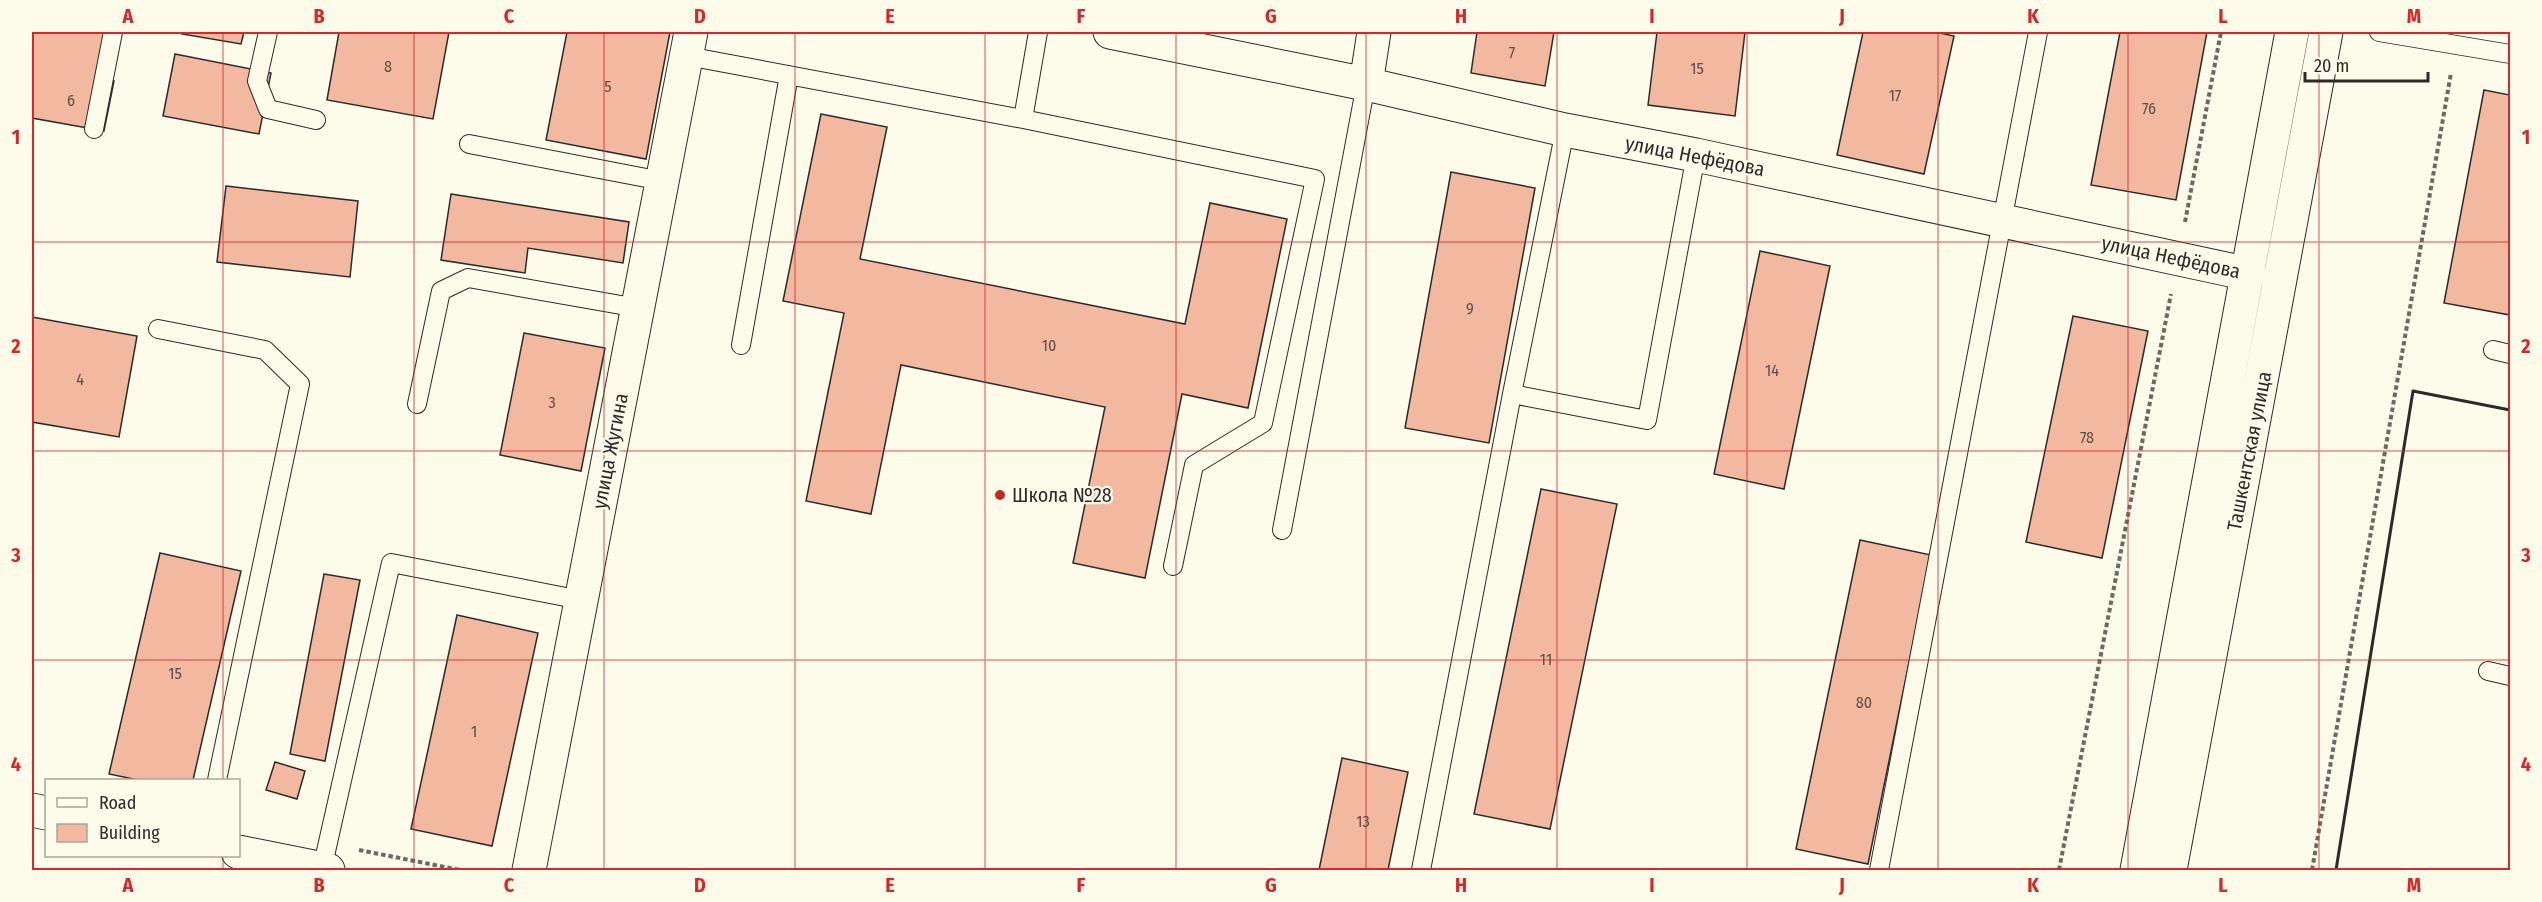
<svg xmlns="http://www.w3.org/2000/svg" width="2542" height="902" font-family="'Fira Sans Condensed',sans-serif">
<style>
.building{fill:#f2b8a0;stroke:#2b2b2b;stroke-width:1.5}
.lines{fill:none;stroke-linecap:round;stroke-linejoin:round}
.service-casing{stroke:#2b2b2b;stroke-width:20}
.minor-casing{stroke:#2b2b2b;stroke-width:35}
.tertiary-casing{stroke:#2b2b2b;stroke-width:35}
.secondary-casing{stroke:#2b2b2b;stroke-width:35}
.path{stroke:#6a6964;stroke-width:4;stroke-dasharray:4.5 3;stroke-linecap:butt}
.service{stroke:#fdfbea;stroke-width:18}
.minor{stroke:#fdfbea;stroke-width:33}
.tertiary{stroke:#fdfbea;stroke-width:33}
.secondary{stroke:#fdfbea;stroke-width:33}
.wall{stroke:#2b2b2b;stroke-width:3}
.grid{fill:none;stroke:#d62828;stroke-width:1.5;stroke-opacity:0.55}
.poi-dot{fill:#c62828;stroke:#fdfbea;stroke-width:2}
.labels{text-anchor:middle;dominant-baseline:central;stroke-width:4.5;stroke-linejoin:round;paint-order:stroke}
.number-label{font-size:16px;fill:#5d4e48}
.street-label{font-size:20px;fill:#2b2b2b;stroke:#fdfbea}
.poi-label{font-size:20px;fill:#2b2b2b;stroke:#fdfbea;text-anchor:start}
.neatline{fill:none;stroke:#d62828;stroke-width:2}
.grid-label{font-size:20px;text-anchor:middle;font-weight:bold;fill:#d62828}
</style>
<rect width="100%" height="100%" fill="#fdfbea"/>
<path class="building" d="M32 32H109L100 79 114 81 104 131 32 118Z
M183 32H244L241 44 182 34Z
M339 32H449L433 119 327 100Z
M567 32H670L646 159 546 140Z
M1477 32H1554L1545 86 1471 73Z
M1657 32H1745L1735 116 1648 105Z
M1863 32H1935L1954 36 1924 174 1837 155Z
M2120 32H2207L2176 200 2091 185Z
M175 54 271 73 259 134 163 116Z
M2484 90 2510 95V315L2444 303Z
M821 114 887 127 860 259 1185 324 1210 203 1287 219 1248 408 1182 394 1145 578 1073 563 1105 407 901 365 871 514 806 501 844 313 783 301Z
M1451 172 1535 188 1489 443 1405 428Z
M226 186 358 201 350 277 217 262Z
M451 194 629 222 623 263 528 248 525 273 441 260Z
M1760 251 1830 266 1784 489 1714 474Z
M2073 316 2148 331 2102 558 2026 542Z
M32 317 137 336 119 437 32 422Z
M524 333 605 348 581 471 500 455Z
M1541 489 1617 504 1550 829 1474 814Z
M1860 540 1931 555 1868 864 1796 849Z
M160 553 241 571 193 780H138L109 774Z
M324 574 360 580 325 761 290 754Z
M457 615 538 633 492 846 411 829Z
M1342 758 1408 772 1388 870H1319Z
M275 762 305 771 297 799 266 790Z"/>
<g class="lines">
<g class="service-casing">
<path id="service" d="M268 32 257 81 268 109 316 120
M2379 32 2510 54
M687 56 1023 119 1315 179 1263 423 1194 465 1173 566
M1023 119 1038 32
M94 129 113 32
M469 144 662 181
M158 329 265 350 300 384 217 780
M741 345 789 75
M2493 350 2510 354
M1512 394 1647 420 1696 155
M417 404 441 291 468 278 638 308
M1282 530 1366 84
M2488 671 2510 676
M322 869 391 563 581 600
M1421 870 1512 394 1565 130
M1879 870 2038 32"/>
</g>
<g class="minor-casing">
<path id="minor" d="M1110 32 1366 84 1565 130 1696 155 2249 274
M1366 84 1374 32
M529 870 691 32"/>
</g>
<g class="tertiary-casing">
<path id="tertiary" d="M32 810 46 813
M238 852 328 870"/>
</g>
<g class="secondary-casing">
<path id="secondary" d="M2137 870 2292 32
M2170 870 2326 32"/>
</g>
<path class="path" d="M2185 222 2221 32
M359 850 460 870
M2059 870 2171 294
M2312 870 2451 73"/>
<use href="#service" class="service"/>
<use href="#minor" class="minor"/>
<use href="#tertiary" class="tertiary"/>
<use href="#secondary" class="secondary"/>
<path class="wall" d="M2336 870 2413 391 2510 410"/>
</g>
<path class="grid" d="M223 32V780M414 32V870M604 32V870M795 32V870M985 32V870M1176 32V870M1366 32V870M1557 32V870M1747 32V870M1938 32V870M2128 32V870M2319 32V870M32 242H2510M32 451H2510M32 660H2510M223 856V870"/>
<circle class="poi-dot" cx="1000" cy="495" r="6"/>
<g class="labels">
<g class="number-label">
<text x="1512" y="52">7</text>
<text x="388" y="66">8</text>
<text x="1697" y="68">15</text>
<text x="608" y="86">5</text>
<text x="1895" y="95">17</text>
<text x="71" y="100">6</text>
<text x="2149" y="108">76</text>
<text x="1470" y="308">9</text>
<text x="1049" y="345">10</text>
<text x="1772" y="370">14</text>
<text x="80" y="379">4</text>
<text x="552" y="402">3</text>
<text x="2087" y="437">78</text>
<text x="1546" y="659">11</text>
<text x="175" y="673">15</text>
<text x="1864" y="702">80</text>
<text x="474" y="731">1</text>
<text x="1363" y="821">13</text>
</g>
<g class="street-label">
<text transform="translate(1695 156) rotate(11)">улица Нефёдова</text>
<text transform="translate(2171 257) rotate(12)">улица Нефёдова</text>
<text transform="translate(610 451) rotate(-79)">улица Жугина</text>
<text transform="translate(2249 451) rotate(-79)">Ташкентская улица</text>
</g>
<g class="poi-label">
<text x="1012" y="495">Школа №28</text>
</g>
</g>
<rect width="2542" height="902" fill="none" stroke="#fdfbea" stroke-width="66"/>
<rect x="45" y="779" width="195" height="78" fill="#fdfbea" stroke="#a9a89e" stroke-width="1.5"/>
<rect x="57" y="798" width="30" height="9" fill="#fdfbea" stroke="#a9a89e" stroke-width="1.5"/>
<text x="99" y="809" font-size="18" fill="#2b2b2b">Road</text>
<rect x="57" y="824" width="30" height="18" fill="#f2b8a0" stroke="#a9a89e" stroke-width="1.5"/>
<text x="99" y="839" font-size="18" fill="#2b2b2b">Building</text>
<path d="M2305 72v9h123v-9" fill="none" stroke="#2b2b2b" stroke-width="3"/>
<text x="2314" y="72" font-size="18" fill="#2b2b2b" stroke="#fdfbea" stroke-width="4.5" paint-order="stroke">20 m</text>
<rect x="33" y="33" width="2476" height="836" class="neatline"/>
<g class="grid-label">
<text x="128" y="23">A</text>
<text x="319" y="23">B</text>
<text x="509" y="23">C</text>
<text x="700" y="23">D</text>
<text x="890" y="23">E</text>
<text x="1081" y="23">F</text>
<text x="1271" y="23">G</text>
<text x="1461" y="23">H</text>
<text x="1652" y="23">I</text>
<text x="1842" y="23">J</text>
<text x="2033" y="23">K</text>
<text x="2223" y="23">L</text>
<text x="2414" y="23">M</text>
<text x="16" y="144">1</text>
<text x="2526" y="144">1</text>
<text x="16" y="353">2</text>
<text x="2526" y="353">2</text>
<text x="16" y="562">3</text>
<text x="2526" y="562">3</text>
<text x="16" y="771">4</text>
<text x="2526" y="771">4</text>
<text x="128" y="892">A</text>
<text x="319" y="892">B</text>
<text x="509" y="892">C</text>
<text x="700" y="892">D</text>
<text x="890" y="892">E</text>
<text x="1081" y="892">F</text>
<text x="1271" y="892">G</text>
<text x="1461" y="892">H</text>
<text x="1652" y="892">I</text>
<text x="1842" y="892">J</text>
<text x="2033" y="892">K</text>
<text x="2223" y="892">L</text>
<text x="2414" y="892">M</text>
</g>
</svg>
